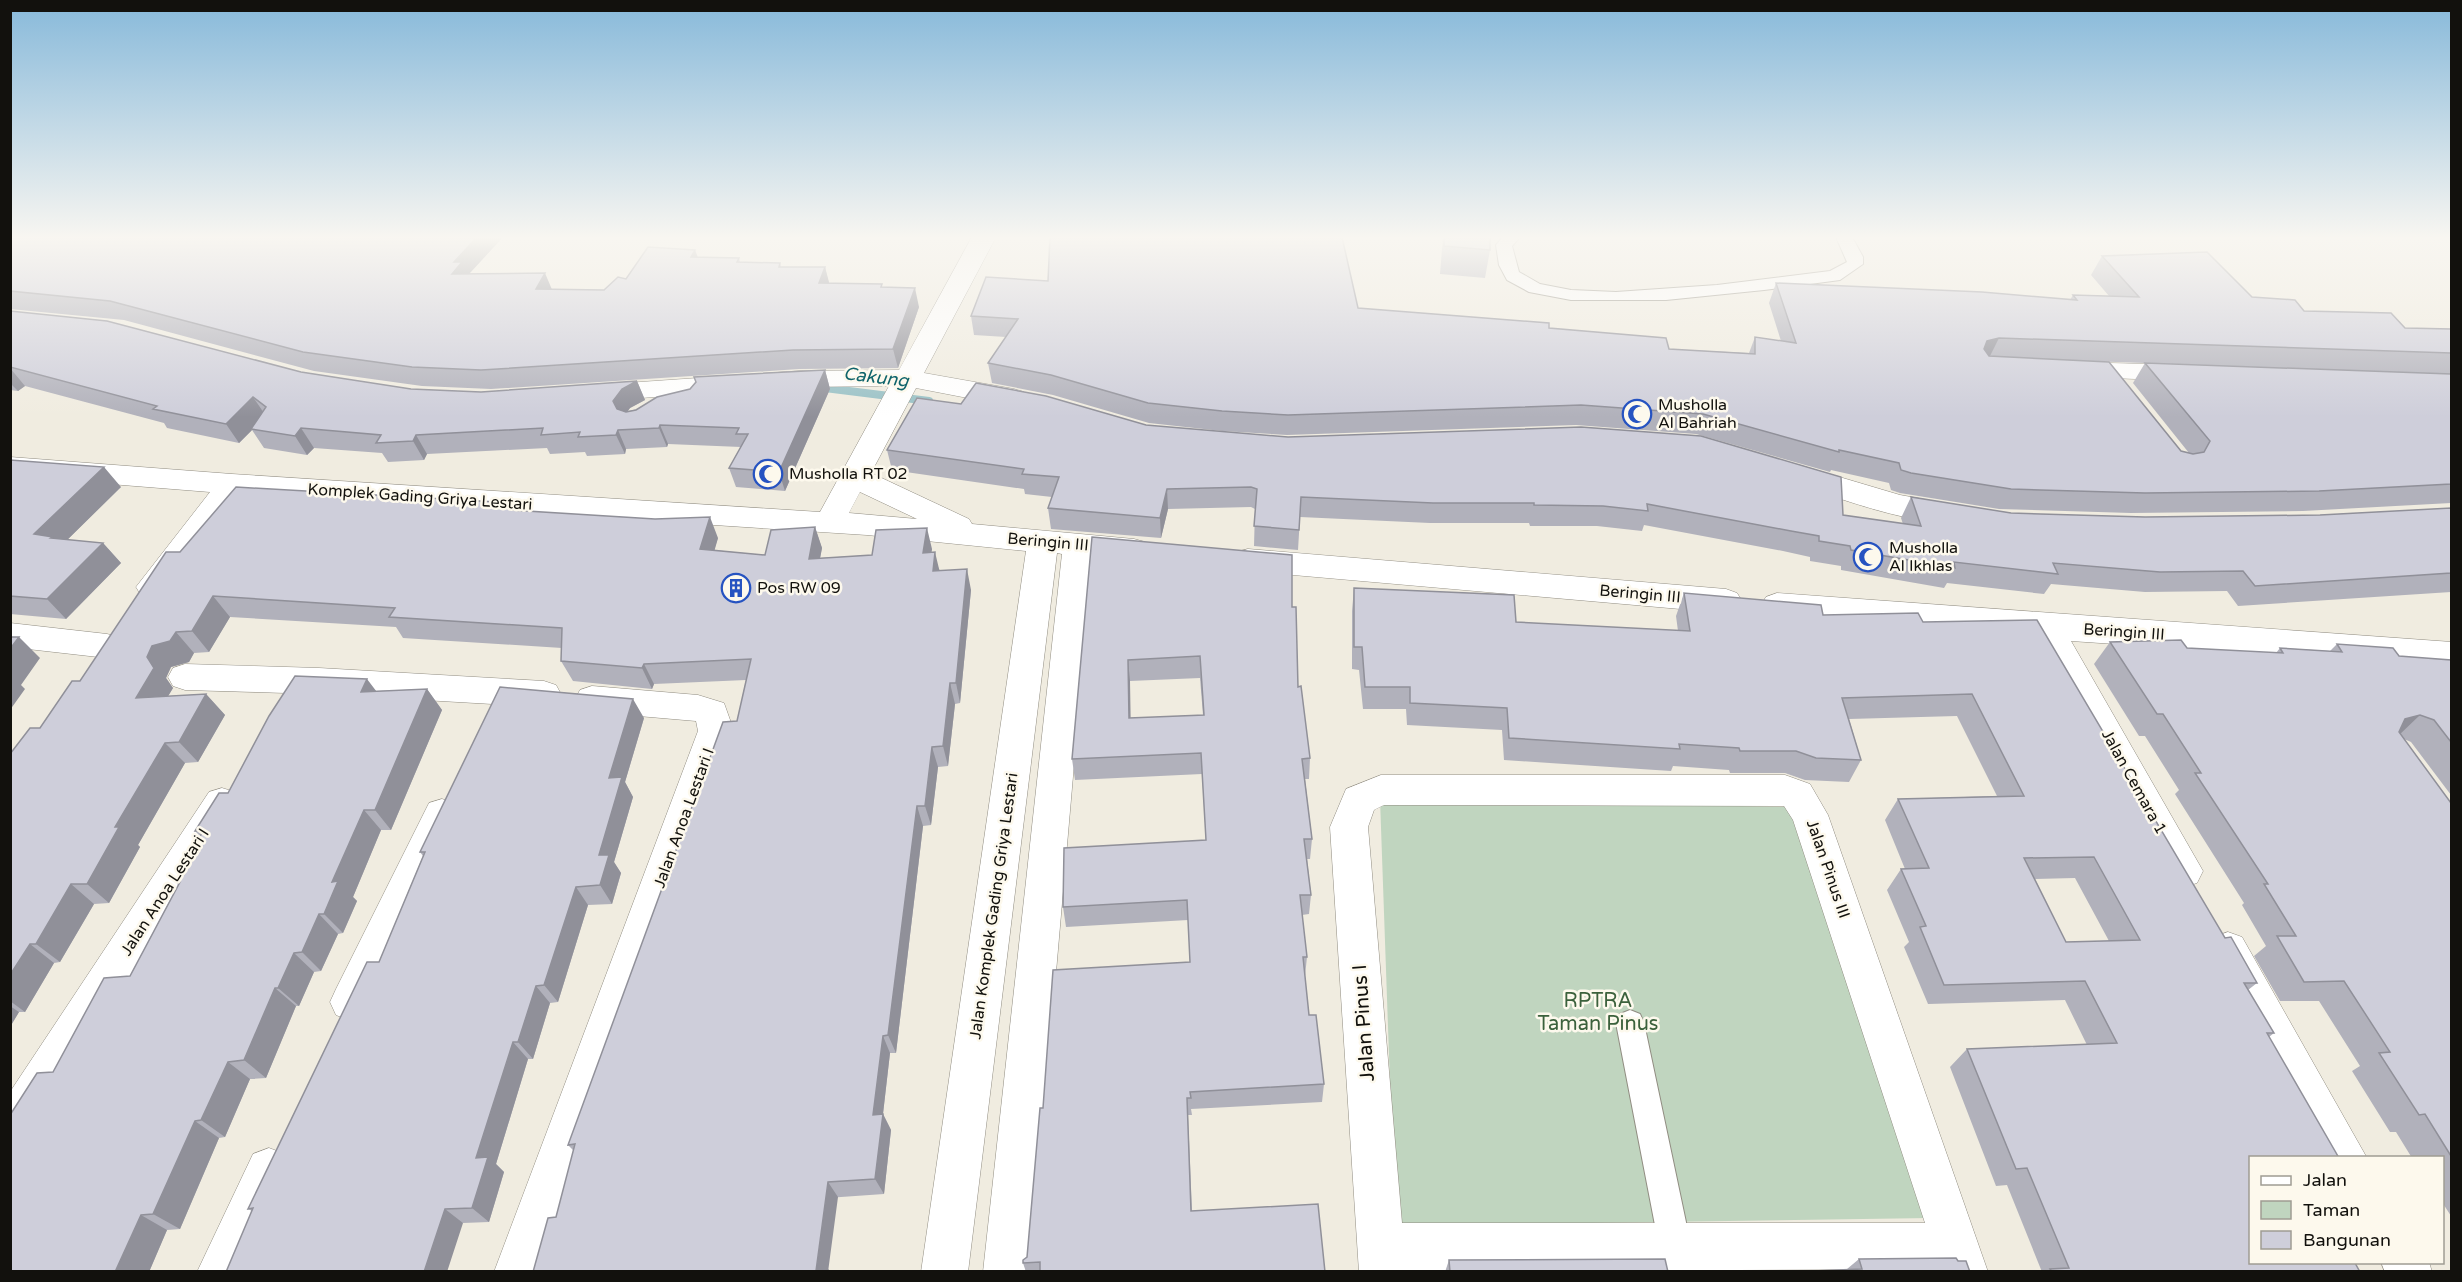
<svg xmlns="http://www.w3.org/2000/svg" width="2462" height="1282" font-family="'Varela Round',sans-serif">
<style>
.green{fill:#c0d5bf}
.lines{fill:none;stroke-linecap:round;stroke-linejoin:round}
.stream{stroke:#97c0c5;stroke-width:8}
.service-casing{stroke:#918d82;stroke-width:2}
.minor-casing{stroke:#918d82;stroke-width:1}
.service{fill:#fff;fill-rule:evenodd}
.minor{fill:#fff;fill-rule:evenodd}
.wall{fill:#b1b1bb;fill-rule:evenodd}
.shaded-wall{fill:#909099}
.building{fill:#ceceda;stroke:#909099;stroke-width:1.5;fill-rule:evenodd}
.labels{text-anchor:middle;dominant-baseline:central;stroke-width:5;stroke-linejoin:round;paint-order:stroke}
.poi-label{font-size:16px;fill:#12110d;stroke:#fdf9ed;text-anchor:start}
.street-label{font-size:16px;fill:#12110d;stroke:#fdf9ed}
.water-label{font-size:18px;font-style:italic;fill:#0f646b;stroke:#fdf9ed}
.near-park-label{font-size:20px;fill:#3b613c;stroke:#fdf9ed}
.near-street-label{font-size:20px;fill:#12110d;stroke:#fdf9ed}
</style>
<rect width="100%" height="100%" fill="#f0ece0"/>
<path class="green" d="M1380 799 1795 807 1931 1218 1395 1226Z"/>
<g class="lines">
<path class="stream" d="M817 387 929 401"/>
<g class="service-casing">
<path id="service" d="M1503 237H1520L1512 246 1519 272 1540 284 1571 290 1616 292 1717 285 1830 271 1847 262 1836 237H1852L1863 257V264L1840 280 1764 290 1666 300H1571L1529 292 1507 280 1499 265 1496 245Z
M1630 1010 1640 1014 1644 1023 1691 1246 1686 1257 1675 1262 1664 1257 1659 1246 1616 1023 1620 1014Z"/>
</g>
<g class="minor-casing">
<path id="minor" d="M972 237H996L924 373 1014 389 1024 392 1028 398 1024 404 1014 407 916 388 871 473 969 519 972 524 1134 539 1145 542 1149 550 1145 558 1134 561 1092 557 1030 1272H983L1062 554 1057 553 968 1272H921L1026 551 867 535 240 494 163 595 152 598 141 595 136 587 210 492 10 476V457L232 474 820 512 889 386 799 387 597 401 587 399 583 393 587 387 597 385 799 371 899 370ZM860 492 917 519 849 513Z
M2072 362 2185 365 2195 367 2199 373 2195 379 2185 381 2062 376 2059 370 2062 364Z
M1799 465 1900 495 1961 506 1965 513 1961 520C1922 531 1829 494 1789 482L1784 475 1789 468Z
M1248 549 1726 589 1737 593 1742 601 1737 609 1726 613 1248 571 1237 568 1232 560 1237 552Z
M1777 593 2452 642V667L2071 641 2203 871 2197 883 2184 887 2171 883 2037 638 1777 617 1766 613 1761 605 1766 597Z
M10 623 107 634 119 637 124 646 119 655 107 658 10 647Z
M185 664 319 668 544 681 556 685 561 694 556 703 544 707 319 694 185 690 173 686 168 677 173 668Z
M592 686 698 695 724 703 734 731 541 1272H494L698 731 696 721 592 712 580 708 575 699 580 690Z
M1381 775H1785L1810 784 1828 815 1988 1272H1941V1269L1359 1272 1330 827 1346 789ZM1384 805 1784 806 1793 820 1925 1223H1402L1368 827 1374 810Z
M222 788 235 792 240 803 235 814 26 1147 10 1154V1092L209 792Z
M442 799 455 803 460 814 366 1015 351 1021 336 1015 330 1002 336 989 429 803Z
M2228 932 2242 937 2367 1158H2320L2208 950 2214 937Z
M269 1148 285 1154 291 1170 245 1272H197L253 1154Z
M2381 1262H2429L2432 1272H2385Z"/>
</g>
<use href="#service" class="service"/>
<use href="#minor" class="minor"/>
</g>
<path class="wall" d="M10 237H503L469 274 552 289 604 290 626 279 695 250 698 257 739 258 740 262 780 263 781 267H825L829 284 883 287 919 307 898 368 799 369 491 389 422 386 314 371 124 320 10 309Z
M1443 237H1490V250L1485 278 1440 274Z
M2102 256 2252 297 2304 311 2405 328 2451 329V503L2303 511 2131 513 1999 509 1900 493 1891 490 1889 483 1831 470 1830 472 1696 434 1576 425 1287 435 1222 431 1149 423 1053 395 992 383 988 363 1006 337 974 335 971 316 1358 308 1549 328 1669 349 1749 353 1755 337 1781 341 1769 303 1776 283 2070 300 2073 295 2109 296 2091 275ZM2086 361 2145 363 2133 383 2189 453 2181 451Z
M10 311 301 372 411 389 481 392 637 381 645 400 630 408 628 411 825 370 830 389 785 491 736 487 729 468 741 447 668 444 667 447 626 449 625 454 587 456 585 452 550 454 547 448 427 454 424 460 388 462 382 453 314 448 307 455 264 448 252 430 239 443 167 428 164 423 25 386 18 391 10 390Z
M961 404 1146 425 1843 515 1903 524 1901 518 1911 497 2011 513 2145 517 2320 515 2451 508V592L2238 606 2227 591 2145 592 2051 584 2044 594 1947 583 1944 588 1841 570V566L1810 561V557L1783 551 1644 525 1642 531 1597 526H1530L1529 523H1430L1300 517 1298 550 1254 546 1255 509 1251 507 1168 509 1161 538 1051 529 1048 508 1052 497 1025 494 1024 489 892 470 887 450Z
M10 460 121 487 67 540 103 543 121 563 66 619 10 614Z
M515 503 519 510 718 538 714 550 765 555 815 527 822 548 820 558 872 555 932 549 931 553 940 571 971 590 960 703 955 704 948 766 938 767 931 825 923 826 896 1053H890L883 1114 891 1130 884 1194 556 1217 574 1151 568 1145 737 721 746 680 654 684 652 689 573 681 561 661 562 648 403 638 396 627 230 617 209 652 194 653 189 662 171 667 166 678 173 688 168 696 206 694 225 715 198 762 185 763 138 845 140 847 109 903 94 904 60 962 54 963 25 1012H19L10 1027V754L40 728 80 681 180 552Z
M1092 537 1292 607 1298 687 1310 758 1309 779H1305L1312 839 1310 859H1307L1311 895 1309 914 1302 915 1307 957 1305 976 1309 1015 1324 1084 1322 1102 1191 1109 1192 1115H1188L1192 1211 1325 1272H1026L1023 1263 1027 1257 1043 1108 1190 962 1188 920 1066 927 1063 907 1206 840 1202 774 1075 780 1072 759ZM1200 678 1203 715 1130 718V681Z
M1354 588 1516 622 1678 631 1676 616 1684 593 1823 615 1923 622 2225 938 2257 983 2248 990 2274 1033 2269 1037 2250 1158 2360 1272H2042L2007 1185 1996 1186 1950 1067 1967 1049 2087 1045 2065 1000 1928 1004 1904 947 1909 942 1887 890 1901 869H1905L1885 820 1898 799 1997 796 1957 716 1849 719 1861 760 1849 782 1805 780 1785 773H1730L1729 770 1673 766 1671 771 1504 760 1502 730 1407 725 1406 709H1363L1359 670 1352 669V611ZM2075 878 2109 941 2066 942 2035 879Z
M2110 642 2187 648 2276 653 2280 648 2330 651 2337 644 2399 656 2451 660V795L2411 742 2404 739 2451 803V1216L2442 1202V1158H2412L2396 1132H2390L2352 1071 2360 1066 2319 1001H2280L2254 956 2266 946 2242 905 2244 903 2175 794 2179 790 2145 736H2139L2094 664Z
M427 689 442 710 391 830H381L353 897 357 901 343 933 338 934 321 971 314 972 299 1006H296L266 1078 250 1079 225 1137 219 1138 180 1229 167 1230 149 1272 53 1072 130 976 178 885 176 882 200 836 195 831 228 793 376 691Z
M644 718 625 782 633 797 614 862 621 873 612 904 588 905 558 1002 550 1003 533 1059H528L496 1164 504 1172 489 1222 463 1223 252 1211 248 1209 379 962 423 856 420 852Z
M1859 1259 1958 1261 1970 1272 1847 1269Z
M1449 1260 1668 1272H1445Z"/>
<path class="shaded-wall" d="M477 237H503L468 275 452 274 454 262Z
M695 250 701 268 691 257Z
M825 267 830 286 819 283Z
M545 273 553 292 536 289Z
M915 288 919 307 898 368 893 349Z
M1999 338 1989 358 1977 361 1987 341Z
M10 368 25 386 18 391 10 383Z
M825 370 830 389 785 491 779 472Z
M637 381 645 400 630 408 621 420 613 401 622 389Z
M253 397 266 416 251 429 252 430 239 443 226 424Z
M660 425 668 444 667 447 659 428Z
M301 428 314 448 307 455 295 436Z
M618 430 626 449 625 454 616 435Z
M416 435 427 454 424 460 413 441Z
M104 467 121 487 61 546 34 534Z
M1167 489 1168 509 1161 538 1160 518Z
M515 503 526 524 511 510Z
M710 517 718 538 709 570 700 549Z
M815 527 822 548 816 580 809 559Z
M927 528 932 549 928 574 923 553Z
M103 543 121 563 66 619 47 599Z
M935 552 940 573 933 571Z
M967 569 971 590 960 703 956 683Z
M213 596 230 617 209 652 192 631Z
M176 632 194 653 189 662 171 667 166 678 173 688 155 718 136 698 147 657 152 646Z
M19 637 40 658 21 685 25 689 10 710V649Z
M1128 660 1130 681 1131 739 1129 718Z
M644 664 654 684 652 689 642 668Z
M367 679 383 700 361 692Z
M950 683 955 704 948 766 943 746Z
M427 689 442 710 391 830 375 810Z
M206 694 225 715 198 762 179 742Z
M633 699 644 718 625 782 633 797 614 862 621 873 612 904 600 885 599 855 609 778Z
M2420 715 2397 737 2405 719Z
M165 743 185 763 138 845 140 847 109 903 87 884 115 827Z
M932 747 938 767 931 825 925 806Z
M917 806 923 826 896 1053 888 1035Z
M364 810 381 830 353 897 357 901 343 933 324 914 332 882Z
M71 884 94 904 60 962 36 944Z
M576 887 588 905 558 1002 544 985Z
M319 914 338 934 321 971 302 952Z
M30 944 54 963 25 1012 10 1001V975Z
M294 953 314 972 299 1006 278 988Z
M536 986 550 1003 533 1059 518 1042Z
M275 988 296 1006 266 1078 244 1060Z
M10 1006 19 1012 10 1027Z
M883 1036 890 1053 881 1131 873 1115Z
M513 1042 528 1059 496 1164 504 1172 489 1222 472 1208 476 1158Z
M228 1062 250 1079 225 1137 201 1120Z
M883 1114 891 1130 884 1194 875 1179Z
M195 1121 219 1138 180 1229 153 1214Z
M828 1182 838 1197 828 1272 816 1271Z
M445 1209 463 1223 447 1272H424Z
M141 1215 167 1230 149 1272H115Z"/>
<path class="building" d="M10 237H477L454 262H462L452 274 545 273 536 289 604 290 618 277 626 279 648 247 695 250 691 257 739 258 737 262 780 263 779 267H825L819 283 882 284 881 287 915 288 893 349 793 350 481 370 412 367 303 352 110 301 10 291Z
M1050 237H1342L1358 308 1549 323V328L1666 338 1669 349 1755 354V337L1796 343 1776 283 1982 292 2077 300 2073 295 2139 297 2102 256 2207 252 2252 297 2295 300 2304 311 2391 313 2405 328 2451 329V353L1999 338 1987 341 1984 349 1989 356 2109 362 2181 451 2193 454 2204 452 2210 441 2145 363 2451 374V484L2319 491 2145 493 2011 489 1911 473 1901 470 1899 463 1839 450V452L1703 414 1581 405 1288 415 1222 411 1148 403 1051 375 988 363 1018 319 971 316 986 277 1048 281Z
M1444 237H1490V250L1444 246Z
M10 311 107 321 301 372 411 389 481 392 637 381 622 389 613 401 617 409 626 412 636 410 657 397 690 389 696 382 694 377 825 370 779 472 729 468 748 434H736L739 428 660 425 659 428 618 430 616 435 578 437 580 432 541 435 543 428 416 435 413 441 376 443 381 435 301 428 295 436 251 429 266 407 253 397 226 424 153 409 157 406 10 367Z
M976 383 1046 396 1146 425 1288 437 1581 427 1701 436 1841 477 1843 515 1921 526 1911 497 2011 513 2145 517 2320 515 2451 508V573L2255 586 2243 571 2160 572 2053 563 2058 574 1954 562 1955 568 1851 550 1850 546 1819 541V536L1791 531 1647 504 1648 511 1603 506 1534 505V503H1433L1301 497 1299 530 1254 526 1257 489 1251 487 1167 489 1160 518 1048 508 1059 477 1022 474 1024 469 887 450 917 398 961 404Z
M10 460 104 467 34 534 53 537 51 538 103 543 47 599 10 596Z
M236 487 515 503 511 510 655 519 710 517 700 549 765 555 771 530 815 527 809 559 872 555 876 530 927 528 923 553 935 552 933 571 967 569 956 683H950L943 746 932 747 925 806H917L888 1035 883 1036 873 1115 883 1114 875 1179 828 1182 816 1271 828 1270V1272H533L548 1218 556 1217 575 1144 568 1145 723 722 737 721 751 659 644 664 642 668 561 661 562 628 389 617 395 608 213 596 192 631 176 632 170 641 152 646 147 657 154 668 136 698 206 694 179 742 165 743 115 827H119L87 884H71L36 944H30L10 975V754L30 728H40L72 681H80L166 552H180Z
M1092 537 1292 555V607H1296L1298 687 1301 686 1310 758 1302 759 1312 839H1304L1311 895H1300L1307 957H1303L1309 1015H1316L1324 1084 1190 1092 1191 1098H1187L1191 1211 1318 1204 1325 1272H1040V1262L1023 1263V1260L1027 1257 1040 1108H1043L1053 970 1190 962 1187 900 1063 907 1064 848 1206 840 1201 753 1072 759ZM1200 656 1204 715 1129 718 1128 660Z
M1354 588 1514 595 1516 622 1690 631 1684 593 1821 605 1823 615 1918 613 1923 622 2037 620 2225 938 2231 937 2257 983H2244L2274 1033H2267L2339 1158H2250V1263H2355L2360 1272H2052L2050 1269 2069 1268 2027 1168 2016 1169 1967 1049 2117 1043 2085 981 1944 985 1920 927 1926 926 1901 869 1929 868 1898 799 2024 796 1972 694 1842 698 1861 760 1816 758 1796 751H1740L1739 748 1679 744 1680 749 1509 738 1507 708 1410 703V687H1365L1362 647H1354ZM2094 857 2140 940 2066 942 2024 858Z
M10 637H19L10 649Z
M2181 640 2187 648 2283 653 2280 648 2342 652 2337 644 2393 648 2399 656 2451 660V742L2434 720 2420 715 2405 719 2399 732 2451 803V1156L2425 1114 2419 1115 2379 1053 2390 1052 2344 981 2304 982 2277 936H2296L2264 884H2268L2195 773H2201L2163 714H2157L2110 642Z
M295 676 367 679 361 692 427 689 375 810H364L332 882 338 881 324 914H319L302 952 294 953 278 988H275L244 1060 228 1062 201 1120 195 1121 153 1214 141 1215 115 1272H10V1115L37 1073 53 1072 104 978 130 976 180 882H176L203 831H195L219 793H228L269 716Z
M500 687 633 699 609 778 622 777 599 855H609L600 885 576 887 544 985 536 986 518 1042H513L476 1158 488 1157 472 1208 445 1209 424 1272H226L253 1208 248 1209 367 962H379L425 852H420Z
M1956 1258 1958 1261H1966L1970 1272H1788L1862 1269 1859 1259Z
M1665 1259 1668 1272H1450L1449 1260Z"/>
<linearGradient id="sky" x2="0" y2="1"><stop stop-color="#87b9da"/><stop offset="0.57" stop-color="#f8f6f1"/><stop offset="1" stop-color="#f8f6f1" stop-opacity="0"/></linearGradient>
<rect width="2462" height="417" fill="url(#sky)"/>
<defs>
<g id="mosque-ring" transform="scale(1.5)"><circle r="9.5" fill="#fdf9ed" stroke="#2653c1" stroke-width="1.5"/><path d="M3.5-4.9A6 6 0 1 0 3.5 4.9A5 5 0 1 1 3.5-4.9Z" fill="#2653c1"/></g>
<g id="building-ring" transform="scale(1.5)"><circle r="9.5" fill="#fdf9ed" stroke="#2653c1" stroke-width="1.5"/><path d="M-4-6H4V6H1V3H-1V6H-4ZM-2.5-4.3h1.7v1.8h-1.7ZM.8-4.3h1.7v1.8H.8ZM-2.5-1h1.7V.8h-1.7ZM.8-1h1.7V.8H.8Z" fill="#2653c1"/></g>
</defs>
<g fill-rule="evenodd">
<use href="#mosque-ring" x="1637" y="414"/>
<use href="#mosque-ring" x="768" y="474"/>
<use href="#mosque-ring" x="1868" y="557"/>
<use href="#building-ring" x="736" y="588"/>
</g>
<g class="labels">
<g class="poi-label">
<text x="1658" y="405">Musholla<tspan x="1658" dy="18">Al Bahriah</tspan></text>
<text x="789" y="474">Musholla RT 02</text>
<text x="1889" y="548">Musholla<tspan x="1889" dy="18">Al Ikhlas</tspan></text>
<text x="757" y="588">Pos RW 09</text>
</g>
<g class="street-label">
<text transform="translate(420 497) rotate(4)">Komplek Gading Griya Lestari</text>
<text transform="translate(1048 542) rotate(5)">Beringin III</text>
<text transform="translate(1640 594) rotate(5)">Beringin III</text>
<text transform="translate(2124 632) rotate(4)">Beringin III</text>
<text transform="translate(2134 782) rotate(61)">Jalan Cemara 1</text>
<text transform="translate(684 818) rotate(-70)">Jalan Anoa Lestari I</text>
<text transform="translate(1828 869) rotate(71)">Jalan Pinus III</text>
<text transform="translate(165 892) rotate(-57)">Jalan Anoa Lestari I</text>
<text transform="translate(994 906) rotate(-82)">Jalan Komplek Gading Griya Lestari</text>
</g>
<g class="water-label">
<text transform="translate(876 377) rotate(7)">Cakung</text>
</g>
<g class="near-park-label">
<text x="1598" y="1001">RPTRA<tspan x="1598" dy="23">Taman Pinus</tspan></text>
</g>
<g class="near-street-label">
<text transform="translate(1364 1023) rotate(-94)">Jalan Pinus I</text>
</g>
</g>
<rect width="2462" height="1282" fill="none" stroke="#12110d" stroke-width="24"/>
<rect x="2249" y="1156" width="195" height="108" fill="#fdf9ed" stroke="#9f9c93" stroke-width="1.5"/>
<rect x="2261" y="1176" width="30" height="9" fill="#ffffff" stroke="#9f9c93" stroke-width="1.5"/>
<text x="2303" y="1186" font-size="18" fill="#12110d">Jalan</text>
<rect x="2261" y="1201" width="30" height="18" fill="#c0d5bf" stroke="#9f9c93" stroke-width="1.5"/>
<text x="2303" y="1216" font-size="18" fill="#12110d">Taman</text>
<rect x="2261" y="1231" width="30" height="18" fill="#ceceda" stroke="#9f9c93" stroke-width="1.5"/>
<text x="2303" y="1246" font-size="18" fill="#12110d">Bangunan</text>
</svg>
